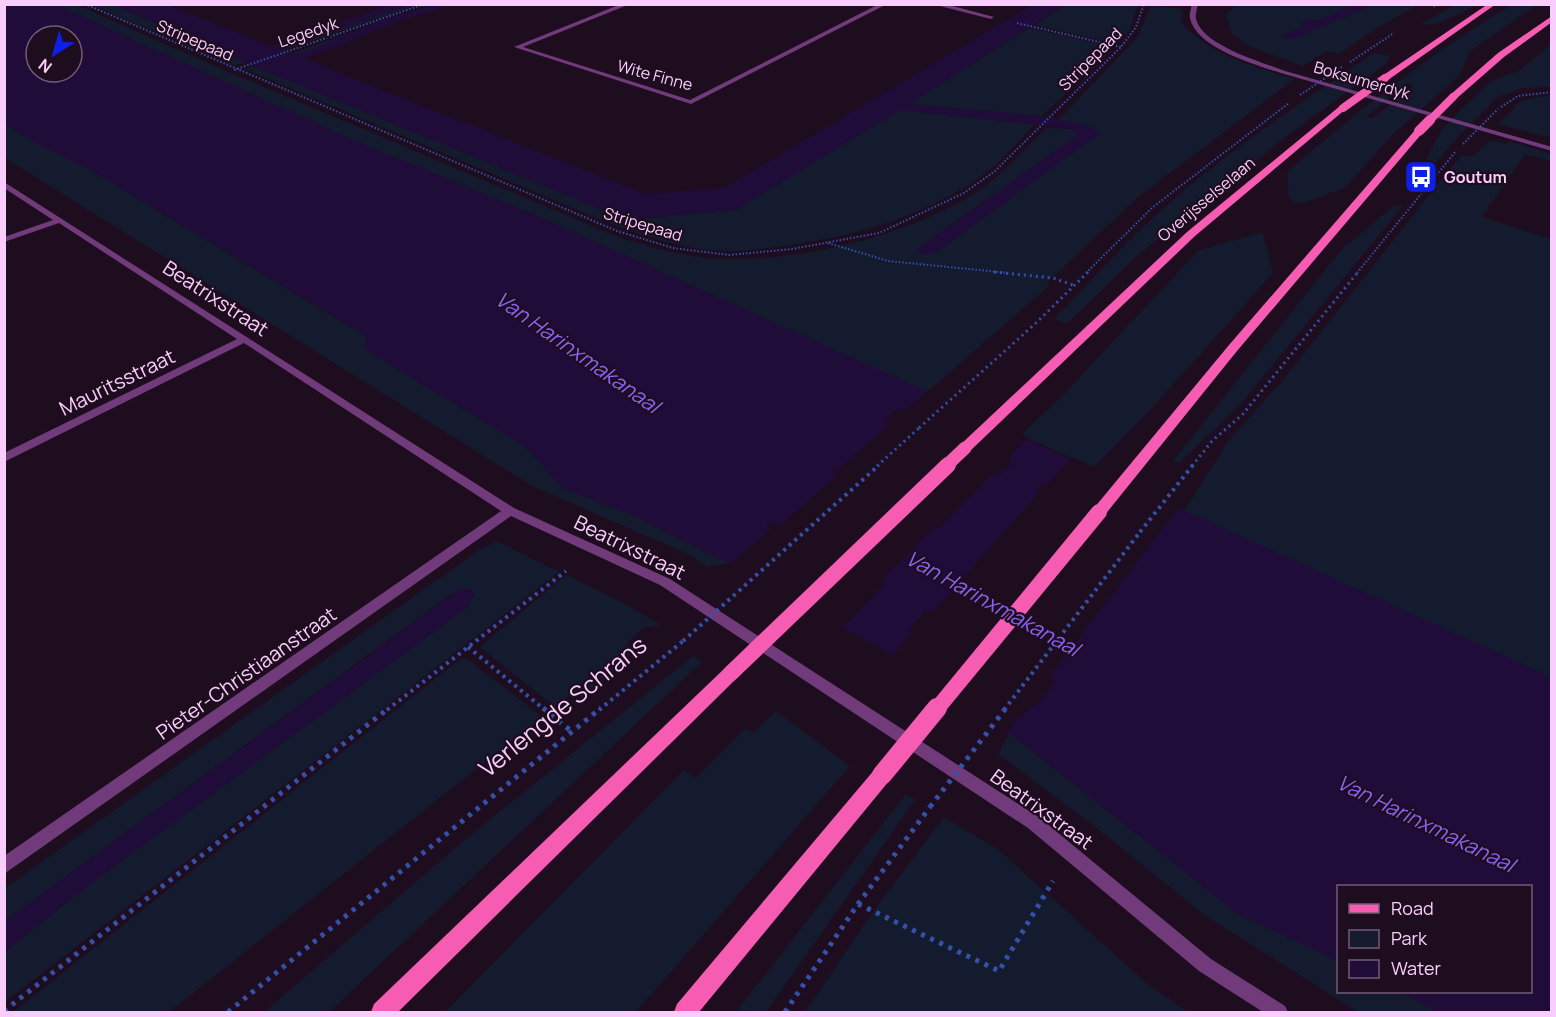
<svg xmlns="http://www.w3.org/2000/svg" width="1556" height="1017" font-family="Manrope,sans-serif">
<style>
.green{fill:#141b2f;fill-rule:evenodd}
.water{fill:#200c39;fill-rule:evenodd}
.pier{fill:#1e0d1e}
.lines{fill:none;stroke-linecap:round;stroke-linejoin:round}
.path-far3{stroke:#3451aa;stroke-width:2;stroke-dasharray:1.5 2;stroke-linecap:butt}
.path-far2{stroke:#3451aa;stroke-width:3;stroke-dasharray:2 4;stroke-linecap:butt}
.path-far1{stroke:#3451aa;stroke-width:4;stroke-dasharray:3 4.5;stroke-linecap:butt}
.path{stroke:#3451aa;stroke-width:5;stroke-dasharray:4 6;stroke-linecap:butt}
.street{fill:#713b7b;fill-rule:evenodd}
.primary{fill:#f55cb2;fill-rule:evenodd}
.path-bridge-far3{stroke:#3451aa;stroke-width:2;stroke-dasharray:1.5 2;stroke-linecap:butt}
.path-bridge-far2{stroke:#3451aa;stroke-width:3;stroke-dasharray:2 4;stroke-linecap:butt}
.path-bridge-far1{stroke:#3451aa;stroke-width:4;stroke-dasharray:3 4.5;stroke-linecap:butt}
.path-bridge{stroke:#3451aa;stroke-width:5;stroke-dasharray:4 6;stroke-linecap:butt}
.primary-bridge-far4{stroke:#f55cb2;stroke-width:8}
.primary-bridge-far3{stroke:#f55cb2;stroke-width:10}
.primary-bridge-far2{stroke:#f55cb2;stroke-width:13}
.primary-bridge-far1{stroke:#f55cb2;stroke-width:16}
.primary-bridge{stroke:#f55cb2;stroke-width:20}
.labels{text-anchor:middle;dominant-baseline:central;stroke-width:4.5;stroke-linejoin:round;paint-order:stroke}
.far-street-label{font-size:16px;fill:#f9cefc;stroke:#1e0d1e}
.far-poi-label{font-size:16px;font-weight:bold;fill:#f9cefc;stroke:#1e0d1e;text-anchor:start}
.street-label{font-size:20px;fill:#f9cefc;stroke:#1e0d1e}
.water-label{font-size:21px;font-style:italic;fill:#8b62f6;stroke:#1e0d1e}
.near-street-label{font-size:24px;fill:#f9cefc;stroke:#1e0d1e}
</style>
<rect width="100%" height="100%" fill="#1e0d1e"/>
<path class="green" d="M1456 4 1475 5C1462 13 1436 28 1421 24Z
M57 5H77L210 64 620 238C652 247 685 257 718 259 798 262 904 237 972 195 1000 178 1022 151 1046 128L1072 129 1079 134 921 246 937 252 1099 133 1058 120 1133 42 1139 35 1150 6 1182 9 1181 22C1209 55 1255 67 1294 79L1137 198 1047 283 1050 285 926 393 921 391V389L535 215 357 142Z
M93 5H113L247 63 232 65Z
M410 5H417L282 51 283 48Z
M430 5H436L396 17 301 54H289Z
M1065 5V4L1138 5 1128 33 1118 43H1113L1035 25Z
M1236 5H1356L1320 20H1308L1305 25 1281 37 1288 39 1368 7 1363 5H1418L1377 28 1339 54 1327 51 1303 66 1248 46 1232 34 1226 15Z
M1511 5H1536L1469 52 1460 75 1391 136 1345 188 1303 203H1296L1289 199 1287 172C1357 112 1432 52 1511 5ZM1407 83 1414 86 1373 118 1366 117Z
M1030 28 1105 45 1112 49 1042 116 908 104Z
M1551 44V87L1523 88 1497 97 1448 148 1425 177 1417 175 1443 128 1471 100 1492 81 1520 70Z
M1374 53 1390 56 1386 64 1292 132 1140 253 1067 324 1054 319C1093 279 1131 236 1174 199 1237 145 1306 99 1374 53Z
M254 66 627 220 737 209 900 110 1032 124 1033 126C1018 141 1004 159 988 171 929 215 861 235 789 245 761 249 735 253 707 250 677 246 647 237 618 227L245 69Z
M1551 96V138L1498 124 1515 108 1513 107C1523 98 1538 96 1551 96Z
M4 123 28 139 90 170 367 337 364 349 525 446 563 488 628 513 729 563 707 567 690 555 532 486 5 158Z
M1491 140 1507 144 1509 141 1551 154V161L1525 154 1482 217 1551 239V677L1184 511 1229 440 1284 379 1440 181 1462 155 1471 157Z
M1395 205 1402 207 1239 406 1179 463 1173 461 1341 250Z
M1260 233 1263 234 1273 273 1152 408 1093 468 1021 435 1061 397 1199 250Z
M497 541 559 572 5 1002V952L90 884 469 606 451 594 5 921V888L479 550Z
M566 575 620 601 661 625 643 628 628 642 629 654 584 699 574 693 555 707 480 647Z
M693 656 702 662 329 1012H264L467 838Z
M466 658 542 717 169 1012H13L459 660Z
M776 711 850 766 636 1012H445L684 770 696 778 745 729 753 733Z
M1009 733 1237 913 1338 961V992H1399L1439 1012H1358L1203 914 1098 829 998 754Z
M906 794 915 800 766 1012H736Z
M944 817 999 850 1147 984 1188 1012H805L875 909Z"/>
<path class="water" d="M5 5H57L357 142 535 215 921 389V391L1551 677V1012H1439L1399 992H1530V886H1338V961L1237 913 1009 733 881 649 729 563 628 513 563 488 525 446 364 349 367 336 90 170 28 139 5 123ZM36 36H72V72H36Z
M113 5H168L271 46 389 5H410L283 48 282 52 301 54C344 36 408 4 454 5L402 20 305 59 645 194 724 188 1032 5H1065L909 104C940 109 1086 114 1100 133L937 252 926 255 915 251 1079 134 1072 129 1034 124 900 110 737 209 627 220 254 66Z
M1356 5 1369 7 1293 39 1281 37 1305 25 1301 21 1320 20Z
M461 588 472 589 474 595 469 606 90 884 5 952V921Z"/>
<path class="pier" d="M928 391 1028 437 1009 457 1011 464 1003 473 992 474 939 528 935 526 881 581 884 584 841 630 728 566 771 529 766 526 771 522 779 526 836 477 833 474 888 426 886 419 896 410 907 409Z
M1072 457 1180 506 1049 677 1054 683 1037 705 1030 707 1023 716 1019 715 1005 734 890 659 911 634 909 630 925 611H934L1039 493 1036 491 1041 485 1045 487Z"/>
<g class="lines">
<path class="path-far3" d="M85 4 617 231 673 248 729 255 792 249 879 233 964 193 995 171 1121 47 1136 27 1144 4
M1427 4 1437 7
M1017 23 1121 47
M1350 62 1394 33
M234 70 424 4
M1501 107 1518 96 1552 92
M828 243 888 261 1009 273
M1086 273 1153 207 1289 103
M1357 273 1456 151"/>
<path class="path-far2" d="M994 272 1053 278 1073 285
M919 428 1036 323 1088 272
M1192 466 1212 441 1243 414 1358 272"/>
<path class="path-far1" d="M1140 532 1193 465
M468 647 545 710
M387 710 566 571
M599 710 683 641"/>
<path class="path" d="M543 708 571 731
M858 904 999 971 1053 881
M4 1011 389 708
M228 1012 601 708
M785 1012 858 904 930 807"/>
<path class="street" d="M621 4H630L523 47 690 100 879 4H887L691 104 514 47Z
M932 4H945L994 17 991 19Z
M1192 4H1198C1197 9 1195 14 1196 19 1203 46 1262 62 1285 71L1552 147V151L1281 73C1256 65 1196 48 1190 18 1189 14 1191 9 1192 4Z
M4 182 514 508 670 579 1040 818 1211 959 1285 1006 1288 1012H1263L1199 971 1028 828 660 585 511 516 4 874V856L501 511 244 343 4 462V453L237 339 59 223 4 242V237L53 220 4 188Z"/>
<path class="primary" d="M1488 4H1496L1388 80H1382V76Z
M1552 16V22L1504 57 1456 99H1450V95L1498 53Z
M1340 106 1347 108 1195 236 970 451H960L958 448 960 445 1187 232Z
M1416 129 1424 131 1237 351 1104 516H1094L1091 512 1094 508 1229 345Z
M731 666 737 668 740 673 737 678 398 1012H371L374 1004 725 668Z
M882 767 889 769 892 775 889 781 699 1012H674L677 1004 875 769Z"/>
<path class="path-bridge-far3" d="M1300 95 1343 66
M1463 144 1498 109"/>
<path class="path-bridge-far2" d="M877 466 919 428"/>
<path class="path-bridge-far1" d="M683 641 879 465
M1004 710 1140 532"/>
<path class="path-bridge" d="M930 807 1006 708"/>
<path class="primary-bridge-far4" d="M1343 108 1385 78
M1429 121 1453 97"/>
<path class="primary-bridge-far3" d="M1419 131 1430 120"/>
<path class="primary-bridge-far2" d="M946 466 965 448"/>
<path class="primary-bridge-far1" d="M731 673 948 465
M936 710 1099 512"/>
<path class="primary-bridge" d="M882 775 937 708"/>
</g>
<defs>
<g id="bus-square" transform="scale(1.725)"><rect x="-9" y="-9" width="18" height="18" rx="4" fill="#0e20e8" stroke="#1e0d1e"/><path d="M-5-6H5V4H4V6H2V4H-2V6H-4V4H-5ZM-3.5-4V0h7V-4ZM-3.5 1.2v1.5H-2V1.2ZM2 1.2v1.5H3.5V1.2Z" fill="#fff"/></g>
</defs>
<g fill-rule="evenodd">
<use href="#bus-square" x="1421" y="177"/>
</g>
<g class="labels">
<g class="far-street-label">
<text transform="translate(308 32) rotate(-19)">Legedyk</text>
<text transform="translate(195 40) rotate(23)">Stripepaad</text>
<text transform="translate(1090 59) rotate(-45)">Stripepaad</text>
<text transform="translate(655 75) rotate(15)">Wite Finne</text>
<text transform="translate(1362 80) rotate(16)">Boksumerdyk</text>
<text transform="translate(1206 199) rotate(-40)">Overijsselselaan</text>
<text transform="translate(643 224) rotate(17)">Stripepaad</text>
</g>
<g class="far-poi-label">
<text x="1444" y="177">Goutum</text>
</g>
<g class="street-label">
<text transform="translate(216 298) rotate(33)">Beatrixstraat</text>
<text transform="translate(117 382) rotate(-26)">Mauritsstraat</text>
<text transform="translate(630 547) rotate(26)">Beatrixstraat</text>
<text transform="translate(246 673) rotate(-35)">Pieter-Christiaanstraat</text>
<text transform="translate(1042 809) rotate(36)">Beatrixstraat</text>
</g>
<g class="water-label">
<text transform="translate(578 352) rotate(35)">Van Harinxmakanaal</text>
<text transform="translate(993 603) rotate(29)">Van Harinxmakanaal</text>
<text transform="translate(1426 823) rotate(26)">Van Harinxmakanaal</text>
</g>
<g class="near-street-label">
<text transform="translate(562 706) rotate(-39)">Verlengde Schrans</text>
</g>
</g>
<rect width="1556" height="1017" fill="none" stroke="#f9cefc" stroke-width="12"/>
<rect x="1337" y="885" width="195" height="108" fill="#1e0d1e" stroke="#765a77" stroke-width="1.5"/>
<rect x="1349" y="904" width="30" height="9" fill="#f55cb2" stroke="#765a77" stroke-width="1.5"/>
<text x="1391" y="915" font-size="18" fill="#f9cefc">Road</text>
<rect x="1349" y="930" width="30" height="18" fill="#141b2f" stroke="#765a77" stroke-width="1.5"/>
<text x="1391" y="945" font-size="18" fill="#f9cefc">Park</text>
<rect x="1349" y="960" width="30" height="18" fill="#200c39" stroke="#765a77" stroke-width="1.5"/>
<text x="1391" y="975" font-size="18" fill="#f9cefc">Water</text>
<g transform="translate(54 54) rotate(217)"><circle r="28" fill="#1e0d1e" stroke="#765a77" stroke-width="1.5"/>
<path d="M0-4.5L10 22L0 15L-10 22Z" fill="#0e20e8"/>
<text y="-9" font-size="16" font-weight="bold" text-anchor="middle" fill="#f9cefc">N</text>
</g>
</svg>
